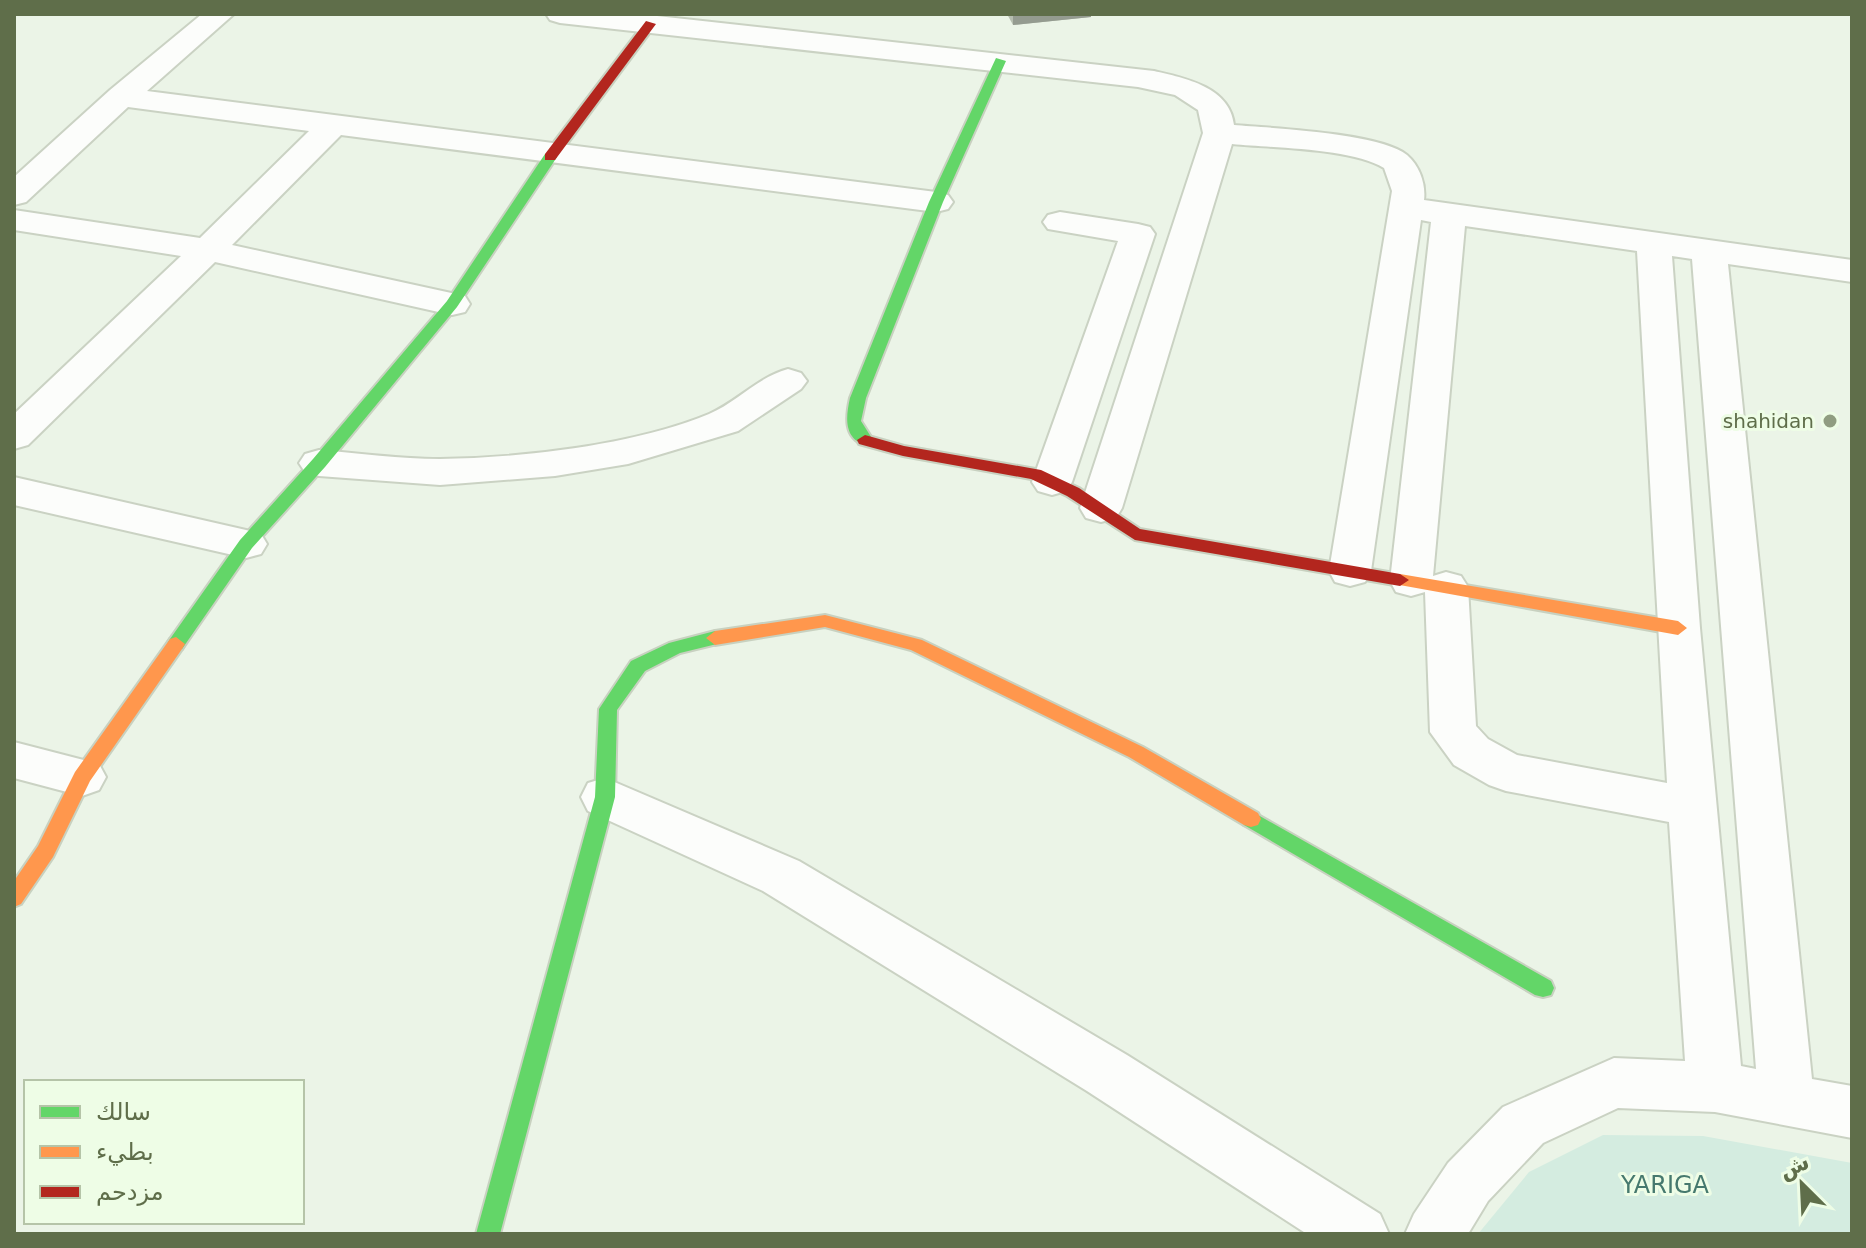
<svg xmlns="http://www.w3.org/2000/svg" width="1866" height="1248" font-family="'DejaVu Sans','Noto Sans Arabic',sans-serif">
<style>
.green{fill:#d4ece0}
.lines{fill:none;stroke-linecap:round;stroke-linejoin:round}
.street-casing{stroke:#cad2c3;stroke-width:4}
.fast-casing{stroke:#c8d1c0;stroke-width:4}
.slow-casing{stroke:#c8d1c0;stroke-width:4}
.jam-casing{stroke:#c8d1c0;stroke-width:4}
.street{fill:#fcfdfb;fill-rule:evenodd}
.fast{fill:#63d668;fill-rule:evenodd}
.slow{fill:#ff974d;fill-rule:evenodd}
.jam{fill:#b3261e;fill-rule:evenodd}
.wall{fill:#b6beb0}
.shaded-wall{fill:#949b90}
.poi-dot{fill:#909d81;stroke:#eefde6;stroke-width:3}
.labels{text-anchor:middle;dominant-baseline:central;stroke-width:6;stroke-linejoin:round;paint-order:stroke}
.poi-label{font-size:20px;fill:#5f6e4a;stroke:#eefde6;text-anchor:end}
.near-park-label{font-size:24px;fill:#46796e;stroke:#eefde6}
</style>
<rect width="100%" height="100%" fill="#ebf4e7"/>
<path class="green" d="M1603 1135 1703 1136 1852 1163V1234H1478L1529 1172Z"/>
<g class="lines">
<g class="street-casing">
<path id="street" d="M202 14H234L147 91 936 192 948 195 953 202 948 209 936 212 341 135 232 245 465 296 470 304 465 312 452 315 215 262 28 445 14 449V414L181 256 14 230V210L200 238 309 131 128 107 26 202 14 205V177L110 90Z
M546 14H639L1154 71C1185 78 1230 87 1234 125 1271 128 1381 133 1407 155 1420 166 1426 185 1424 200L1852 260V282L1728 264 1812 1079 1852 1086V1138L1715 1112 1618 1108 1543 1143 1488 1201 1468 1234H1405L1414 1214 1448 1163 1503 1107 1614 1058 1685 1061 1669 822 1506 791 1489 785 1454 765 1430 732 1425 592 1411 596 1396 592 1390 581 1431 222 1421 220 1371 571 1365 582 1350 586 1335 582 1329 571 1392 191 1384 168C1351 148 1272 148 1232 144L1122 508 1116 518 1101 522 1086 518 1080 508 1203 133 1198 110 1175 95 1138 87 560 23 550 20ZM1465 226 1637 251 1667 783 1517 755 1488 739 1476 726 1468 587 1461 576 1446 572 1433 576ZM1672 256 1692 259 1756 1069 1741 1066 1700 628Z
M1060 212 1138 224 1150 227 1155 234 1072 482 1066 491 1052 495 1038 491 1032 482 1118 241 1048 229 1043 222 1048 215Z
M788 369 801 373 807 381 801 389 738 431 628 464 555 476 440 485 319 476 305 472 299 463 305 454 319 450C359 453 400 459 440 459 522 458 634 445 709 414 737 402 758 377 788 369Z
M14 477 246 530 261 534 267 544 261 554 246 558 14 505Z
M14 742 99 764 106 777 99 790 82 796 14 778Z
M605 778 799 861 1127 1055 1380 1214 1389 1234H1307L1087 1091 763 891 588 811 581 797 588 783Z"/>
</g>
<g class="fast-casing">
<path id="fast" d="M996 58 1006 61 943 202 866 398 861 421 873 440 865 445C843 438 846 416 850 398L929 202Z
M550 153 557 157 457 307 325 467 252 548 182 649H170L167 644 170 639 240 540 313 459 447 301 545 154Z
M715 631 721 633 724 638 721 643 680 653 645 671 617 710 615 797 500 1234H476L595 797 599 709 631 661 669 643Z
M1251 811 1551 981 1554 988 1551 995 1543 997 1535 995 1244 825 1241 819 1244 813Z"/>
</g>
<g class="slow-casing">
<path id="slow" d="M1400 574 1678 621 1687 628 1678 635 1394 584 1391 580 1394 576Z
M825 615 922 640 1143 747 1258 813 1261 819 1258 825 1251 827 1244 825 1129 757 911 650 825 627 715 645 706 638 715 631Z
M176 637 185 644 182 649 90 781 53 857 21 904 14 907V881L38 846 75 772 170 639Z"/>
</g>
<g class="jam-casing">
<path id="jam" d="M646 21 656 24 555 160H545V154Z
M865 435 904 446 1041 470 1079 488 1140 529 1400 574 1409 580 1400 586 1135 540 1067 496 1031 479 903 456 859 444 857 440Z"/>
</g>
<use href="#street" class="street"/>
<use href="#fast" class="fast"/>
<use href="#slow" class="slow"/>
<use href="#jam" class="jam"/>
</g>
<path class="wall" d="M1007 14H1091V17L1013 25Z"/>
<path class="shaded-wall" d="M1013 14H1091V17L1013 25Z"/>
<circle class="poi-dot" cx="1830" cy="421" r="8"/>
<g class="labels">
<g class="poi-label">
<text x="1814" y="421">shahidan</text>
</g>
<g class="near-park-label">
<text x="1665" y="1185">YARIGA</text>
</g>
</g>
<rect width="1866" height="1248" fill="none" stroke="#5f6e4a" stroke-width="32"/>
<rect x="24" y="1080" width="280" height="144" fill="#eefde6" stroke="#b5c4a8" stroke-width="2"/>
<rect x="40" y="1106" width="40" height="12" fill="#63d668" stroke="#b5c4a8" stroke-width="2"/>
<text x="96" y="1120" font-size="24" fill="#5f6e4a">سالك</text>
<rect x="40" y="1146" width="40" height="12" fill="#ff974d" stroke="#b5c4a8" stroke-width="2"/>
<text x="96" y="1160" font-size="24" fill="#5f6e4a">بطيء</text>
<rect x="40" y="1186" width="40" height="12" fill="#b3261e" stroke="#b5c4a8" stroke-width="2"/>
<text x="96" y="1200" font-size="24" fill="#5f6e4a">مزدحم</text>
<g transform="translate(1802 1184) rotate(336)" stroke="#eefde6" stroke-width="6" paint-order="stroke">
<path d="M0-6L14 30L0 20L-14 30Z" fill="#5f6e4a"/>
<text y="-12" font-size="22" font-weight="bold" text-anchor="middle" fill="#5f6e4a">ش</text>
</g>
</svg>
